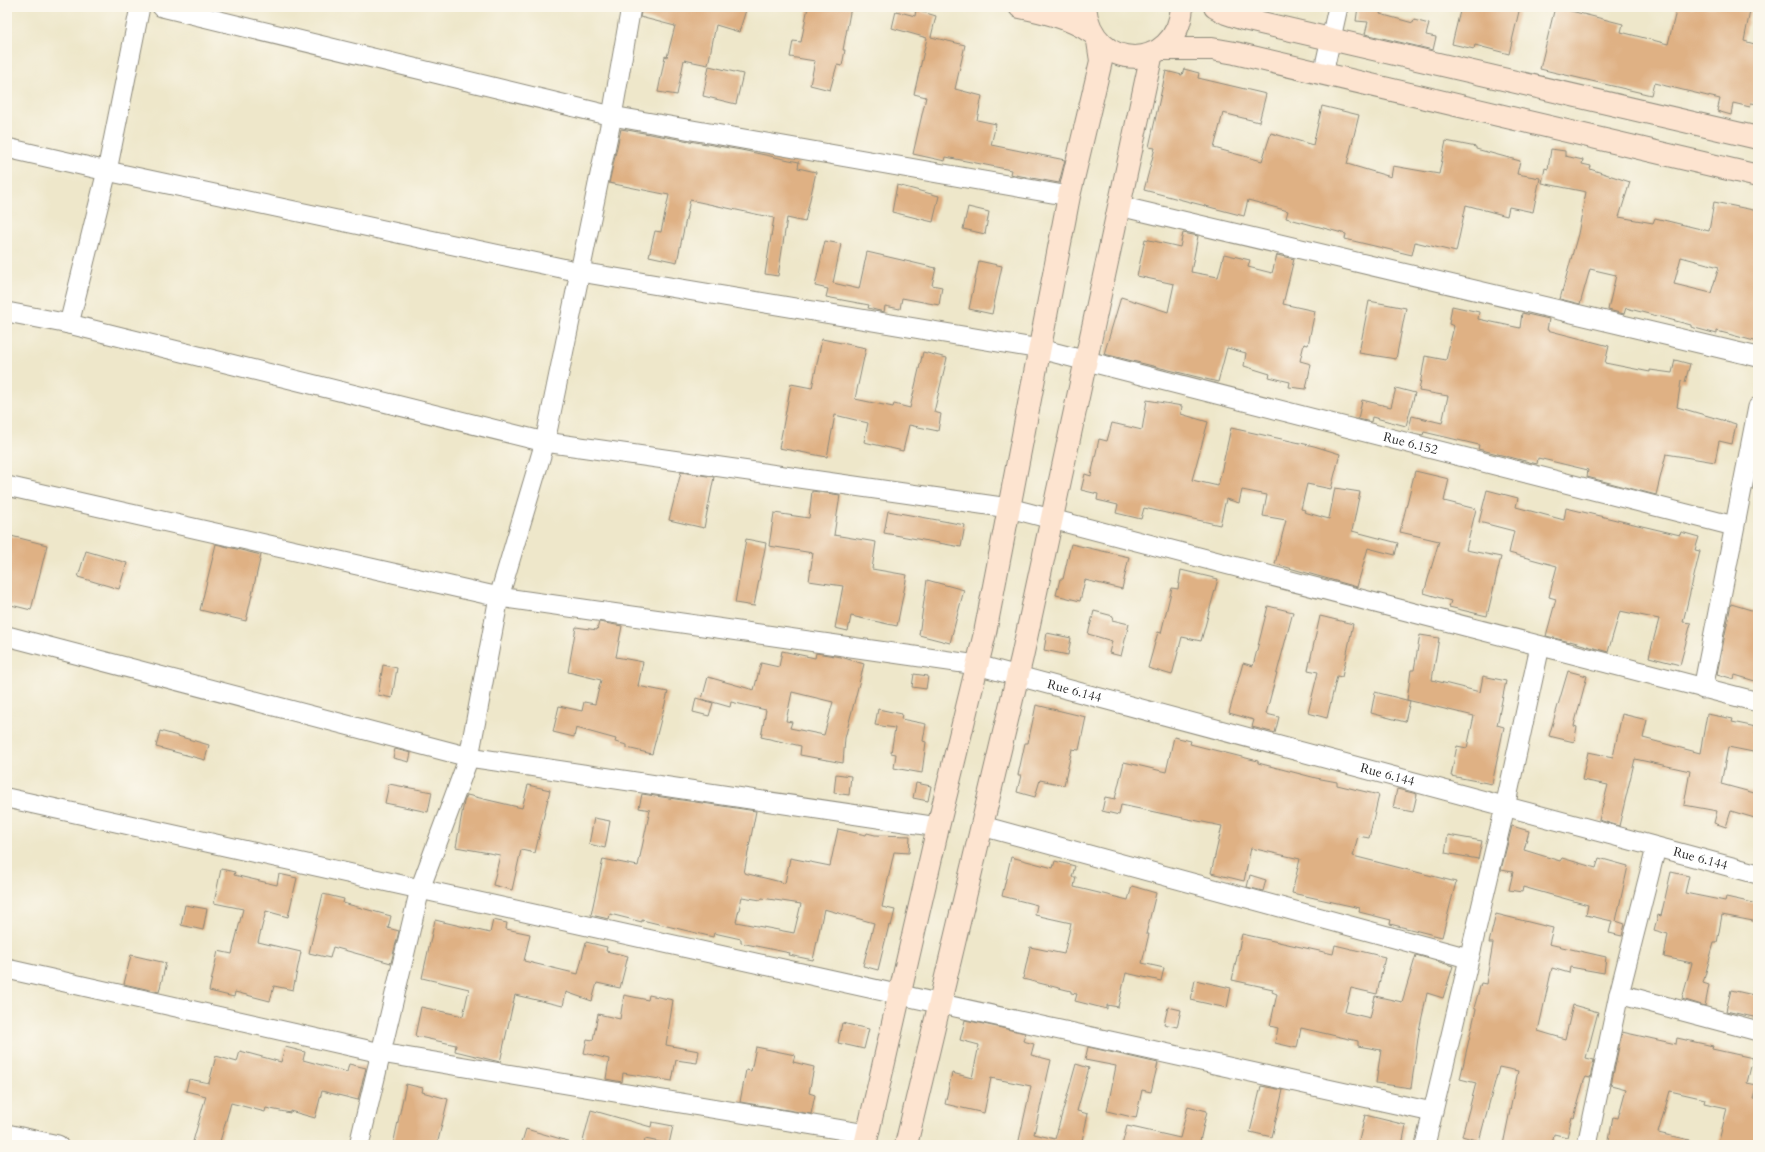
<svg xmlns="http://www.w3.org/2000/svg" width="1765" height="1152" font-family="Cardo,serif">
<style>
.building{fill:#dfb184;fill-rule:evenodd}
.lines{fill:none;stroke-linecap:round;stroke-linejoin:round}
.street-casing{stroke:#8c897a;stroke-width:21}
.secondary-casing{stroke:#8c897a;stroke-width:24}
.street{stroke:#fff;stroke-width:19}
.secondary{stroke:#fde4d0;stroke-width:22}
.labels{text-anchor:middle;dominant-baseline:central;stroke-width:3;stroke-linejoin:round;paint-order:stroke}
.street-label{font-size:13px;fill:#2b2b2b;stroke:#fbf7ec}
</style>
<rect width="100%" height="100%" fill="#fbf7ec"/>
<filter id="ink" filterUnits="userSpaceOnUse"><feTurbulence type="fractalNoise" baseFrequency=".025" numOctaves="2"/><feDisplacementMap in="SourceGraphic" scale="8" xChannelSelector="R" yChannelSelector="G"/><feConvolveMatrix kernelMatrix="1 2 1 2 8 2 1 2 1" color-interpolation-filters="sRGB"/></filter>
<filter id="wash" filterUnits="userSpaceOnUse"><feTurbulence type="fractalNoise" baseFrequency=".012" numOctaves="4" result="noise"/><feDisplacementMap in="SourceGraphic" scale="16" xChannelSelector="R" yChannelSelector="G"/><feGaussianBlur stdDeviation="0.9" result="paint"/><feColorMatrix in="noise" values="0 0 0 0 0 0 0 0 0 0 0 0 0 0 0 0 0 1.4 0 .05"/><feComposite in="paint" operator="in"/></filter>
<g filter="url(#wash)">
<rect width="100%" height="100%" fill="#eee7ca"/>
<g id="blocks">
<path class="building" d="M642 7H747L739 32 716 25 708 65 684 60 677 95 658 92 665 56 667 57 675 26 640 17Z
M808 7H851L843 50H845L842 66 837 65 830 90 810 85 815 61 790 57 793 41 801 42Z
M1358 7H1382L1380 14 1413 23 1414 20 1429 24 1426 35 1436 37 1433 50 1365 34 1368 22 1356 21Z
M1461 7H1520L1509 54 1475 45 1474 49 1452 44Z
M1555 7 1623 24 1621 32 1668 44 1677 7H1732L1750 11 1744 41 1758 45V104L1751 103 1750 107 1733 103 1731 115 1717 111 1720 99 1654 83 1651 95 1540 69Z
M916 10 936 16 931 37 965 45 955 89 982 96 977 120 996 124 991 145 1065 160 1059 183 1010 174 1011 170 946 157 945 161 913 154 926 97 914 94 927 38 892 28 896 11 915 16Z
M709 66 743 74 736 104 703 96Z
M1184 69 1199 73 1198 78 1266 94 1259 122 1223 113 1214 148 1262 161 1271 133 1313 145 1322 106 1359 115 1347 164 1391 177 1393 166 1439 174 1446 141 1476 147V149L1520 161 1517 174 1540 178 1533 212 1509 207 1507 216 1466 205 1456 252 1415 242 1412 255 1345 239 1346 234 1286 218 1288 211 1248 200 1244 216 1144 190 1155 148 1149 147 1166 71 1182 75Z
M621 129 741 150 799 162 798 168 816 172 805 222 787 218 778 276 765 274 774 218 690 200 677 262 649 256 655 231 661 232 669 195 609 183Z
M1551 149 1565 151V156L1583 160 1582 164 1591 166 1590 169 1630 182 1619 217 1653 223 1655 218 1709 231 1714 202 1758 211V342L1717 331V334L1691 327V325L1626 308 1624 314 1608 310 1616 275 1590 269 1580 304 1560 299 1578 234 1586 192 1542 183 1545 168 1548 169ZM1681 257 1719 267 1711 293 1674 284Z
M897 185 939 196 933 222 892 212Z
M968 207 989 212 985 234 963 229Z
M1183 233 1198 236 1191 272 1218 277 1224 254 1250 260 1248 267 1272 273 1277 255 1294 259 1283 304 1315 311 1308 345 1304 344 1300 361 1311 364 1306 389 1289 387 1290 382 1269 377 1270 374 1244 366 1246 353 1227 348 1218 382 1104 354 1121 297 1168 312 1174 284 1137 276 1145 239 1180 247Z
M825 241 841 244 833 283 859 289 867 252 936 268 932 285 942 287 939 305 902 298 900 309 885 306 884 312 868 308 869 305 826 297 828 289 815 286Z
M979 261 1002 266 992 314 969 309Z
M1369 301 1406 308 1396 359 1359 353Z
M1452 306 1479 312 1478 319 1520 328 1522 313 1549 319 1547 330 1609 346 1605 363 1650 372V370L1672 373 1675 360 1690 364 1685 382 1681 381 1677 407 1736 424 1732 444 1719 441 1715 462 1666 454 1656 495 1587 477 1588 470 1538 458 1537 464 1478 449 1479 445 1424 432 1423 435 1408 432 1412 416 1442 423 1448 396 1419 391 1425 356 1446 360 1454 326 1449 324Z
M822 339 866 348 855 399 893 407 894 404 910 408 923 352 947 358 934 412 941 414 938 431 909 425 903 451 864 442 868 423 835 415 827 457 779 448 791 384 812 388Z
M1396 388 1415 393 1406 426 1372 417 1371 422 1358 419 1362 400 1391 407Z
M1147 400 1182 406 1181 414 1208 422 1192 480 1218 486 1231 428 1314 446 1340 454 1331 489 1307 484 1301 509 1305 510 1304 512 1329 519 1335 488 1360 492 1352 531 1398 543 1395 555 1368 548 1357 587 1275 564 1286 520 1263 516 1267 495 1242 490 1239 503 1226 499 1220 525 1144 508 1141 519 1116 513 1118 505 1097 500 1098 494 1081 490 1085 474 1091 476 1099 439 1107 441 1112 423 1142 430Z
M1415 471 1449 479 1444 501 1476 509 1466 550 1501 557 1487 616 1449 607 1451 601 1424 593 1439 541 1400 532Z
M681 472 714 477 704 528 669 520Z
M1487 490 1518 498 1516 507 1564 520 1566 508 1680 535 1681 532 1699 537 1695 550 1700 551 1683 622 1691 623 1680 665 1649 657 1659 619 1620 611 1608 652 1570 641V642L1546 636 1556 599 1549 597 1557 566 1509 553 1514 531 1479 522Z
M812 491 840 495 834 535 876 542 872 569 907 575 897 626 851 616 848 631 835 628 843 586 809 581 813 553 769 546 774 513 809 518Z
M888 511 965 525 961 547 884 533Z
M7 535 47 545 31 610 7 604Z
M746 539 766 543 754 606 735 603Z
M216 544 261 555 246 621 200 610Z
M1071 544 1129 557 1122 589 1085 580 1080 601 1056 595 1060 579H1063Z
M86 551 127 563 119 589 78 577Z
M1181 570 1218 579 1201 641 1182 637 1172 675 1148 668 1158 632 1161 633 1172 588 1178 589Z
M927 580 964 590 950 643 919 635Z
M1731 604 1758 612V682L1735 675 1734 679 1717 674Z
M1268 606 1293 612 1266 714 1279 717 1275 733 1252 727 1254 720 1229 713 1243 663 1253 666Z
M1094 611 1113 616 1112 620 1129 624 1121 656 1109 653 1112 641 1088 634Z
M1320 616 1353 624 1342 677 1337 676 1327 718 1308 713 1318 672 1308 670Z
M599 622 622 626 616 657 643 662 638 686 668 692 652 754 627 748V745L615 742 616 739 576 728 574 737 553 732 559 706 582 711 584 702 595 704 601 680 568 672 576 627 597 630Z
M1047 633 1071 638 1068 655 1044 650Z
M1420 635 1439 638 1432 680 1480 692 1483 676 1506 681 1497 725 1504 727 1492 784 1451 776 1457 746 1467 748 1474 716 1407 700 1411 670H1414Z
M782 651 815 658 816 653 841 657 864 664 845 738 843 763 800 755 801 746 761 737 766 710 731 702 730 707 702 699 708 677 754 690 761 663 779 667ZM792 692 833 702 824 735 790 728 792 722 786 721Z
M383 665 397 668 392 698 378 695Z
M1568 671 1587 676 1574 726 1577 727 1574 742 1549 736Z
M914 674 928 676 926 689 912 687Z
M1375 692 1410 701 1405 722 1371 713Z
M696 698 713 703 709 716 693 712Z
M1036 705 1086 717 1079 750 1072 749 1064 785 1040 780 1035 797 1017 792 1021 775H1018L1025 743H1028Z
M878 709 902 714 901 719 926 724 923 741 926 742 922 773 894 768 896 754 891 753 895 728 875 725Z
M1622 714 1647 720 1643 738 1700 753 1707 714 1733 719 1732 722 1756 727 1755 733 1758 734V753L1728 747 1721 784 1758 794V819L1731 811 1726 827 1714 823 1717 811 1684 805 1690 771 1635 759 1619 826 1599 820 1608 785 1582 780 1588 752 1613 757Z
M160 731 209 745 205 760 156 747Z
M1174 737 1191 741 1190 744 1258 761V763L1316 778 1337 782V785L1379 795 1369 838 1358 836 1353 856 1456 882 1442 937 1390 924 1391 920 1359 912 1360 908 1292 893 1300 859 1251 848 1244 881 1211 873 1222 826 1121 805 1119 815 1102 811 1105 797 1115 799 1124 762 1166 772Z
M395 749 411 753 409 762 393 758Z
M836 774 851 776 849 795 834 793Z
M916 783 931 786 928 801 913 798Z
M389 784 432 792 428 812 385 803Z
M528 785 550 790 535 853 521 850 512 890 493 885 500 855 456 847 464 802 467 795 522 808Z
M1397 789 1417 794 1413 812 1393 808Z
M642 794 756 811 744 873 785 883 790 858 830 866 838 829 866 835 867 833 875 835 910 836 909 853 894 852 882 907 895 910 891 926 889 925 878 970 863 966 874 923 824 909 813 960 789 955 790 953 741 943V939L714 933 713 937 642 920V922L610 914 609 919 591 915 603 859 638 866 650 810 639 808ZM742 897 761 900 762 898 801 904 794 933 736 922Z
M594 818 610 821 605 848 589 844Z
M1512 826 1529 831 1524 850 1560 861 1562 858 1596 868 1599 858 1628 866 1616 921 1625 924 1622 936 1609 933 1612 921 1586 915 1588 905 1523 887 1522 892 1509 890 1513 872 1501 870Z
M1448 835 1482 841 1478 859 1445 853Z
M1011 857 1053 868 1055 861 1075 866 1072 877H1076L1074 887 1128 900 1132 886 1156 893 1146 934H1149L1142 963 1164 968 1161 981 1126 973 1118 1007 1107 1005V1009L1075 1001 1077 994 1071 993V991L1023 979 1030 947 1064 954 1071 923 1035 915 1037 905 1002 896Z
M221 869 235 872 234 875 277 885 279 874 297 878 288 917 266 911 258 942 301 952 293 990 274 986 270 1001 235 992 234 997 209 991 218 951 232 954 243 909 214 903Z
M1671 872 1689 876 1685 893 1725 901 1726 897 1758 904V922L1722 915 1717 943H1714L1703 983 1709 985 1705 1006 1682 999 1692 963 1664 957 1668 934 1654 930 1658 915 1661 916Z
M1250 875 1266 880 1263 891 1247 887Z
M323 894 344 899 343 903 391 916 388 928 399 931 391 963 333 947 330 958 309 953Z
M185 905 207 909 203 930 181 925Z
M1496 914 1553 928 1549 944 1606 957 1604 973 1570 967 1569 973 1552 968 1538 1031 1565 1039 1573 1005 1598 1012 1586 1058 1594 1060 1590 1078 1586 1077 1584 1081 1574 1118 1572 1117 1567 1137 1554 1134 1552 1145H1503L1518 1071 1499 1067 1479 1141 1462 1136 1476 1083 1460 1079 1476 1009 1474 1008 1481 983 1486 984 1493 943H1489Z
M435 920 490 933 493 920 507 923 506 929 530 934 524 961 578 974 586 942 607 947 606 951 628 956 620 988 597 983 592 1001 566 992 563 1006 515 995 500 1062 455 1051 456 1045 415 1036 421 1007 463 1016 469 989 422 978Z
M1242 934 1333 954 1335 945 1385 957 1377 994 1351 988 1345 1012 1370 1018 1375 996 1402 1002 1416 955 1453 966 1443 998 1427 993 1419 1031 1411 1088 1376 1083 1381 1050 1358 1046V1041L1301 1028 1297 1048 1275 1043 1278 1028 1270 1026 1277 994 1272 992 1273 989 1232 980Z
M131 955 166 963 159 992 124 984Z
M1195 980 1231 988 1227 1008 1191 1000Z
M1731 990 1758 996V1018L1726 1011Z
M624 995 648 1000 649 995 673 1000 666 1045 699 1051 697 1063 676 1060 672 1081 623 1073 622 1082 606 1079 609 1059 584 1053 587 1039 593 1040 598 1014 620 1019Z
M1168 1007 1181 1010 1177 1027 1164 1024Z
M965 1020 1025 1033 1023 1041 1034 1044 1031 1055 1051 1060 1034 1134 1055 1139 1076 1064 1089 1068 1077 1111 1088 1114 1081 1145H1018L1031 1086 991 1078 984 1113 945 1104 952 1073 972 1078 979 1045 960 1040Z
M842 1023 869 1029 864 1049 838 1043Z
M1622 1032 1676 1044 1677 1038 1713 1046 1712 1049 1753 1058 1747 1083 1757 1085 1753 1099 1758 1100V1145H1718L1727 1108 1704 1103 1705 1099 1670 1091 1658 1133 1689 1140 1688 1145H1608L1613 1117 1618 1118 1626 1089 1611 1085Z
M285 1047 305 1052 303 1060 347 1072 349 1064 366 1068 358 1100 322 1091 315 1118 290 1111V1113L266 1108 265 1112 231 1103 219 1145H192L206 1096 186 1091 189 1079 209 1083 216 1056 237 1062 240 1051 281 1062Z
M756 1047 795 1055 793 1062 814 1067 809 1093 815 1095 811 1114 740 1102 746 1070 751 1071Z
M1088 1047 1158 1063 1151 1092 1142 1090 1136 1118 1107 1111 1116 1066 1085 1060Z
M406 1084 423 1088 422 1092 448 1099 437 1145H393Z
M1261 1086 1283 1090 1272 1137 1250 1132Z
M1188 1106 1207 1111 1199 1145H1122L1127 1126 1180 1138Z
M591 1110 651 1127 652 1122 673 1126 669 1144 645 1139 644 1145H582Z
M1365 1115 1406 1125 1402 1145H1358Z
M526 1129 568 1141V1145H521Z"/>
</g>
</g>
<g filter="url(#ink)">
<use href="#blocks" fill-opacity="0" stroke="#8c897a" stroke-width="1"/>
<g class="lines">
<g class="street-casing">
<g id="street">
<path d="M162 7 612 116 1069 196"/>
<path d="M1323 74 1338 7"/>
<path id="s1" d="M7 148 107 171 580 272 1040 349 1734 526"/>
<path d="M1119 206 1758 357"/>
<path d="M7 312 69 324 545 442 1009 508 1758 702"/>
<path d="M69 324 107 171 140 7"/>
<path id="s2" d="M7 486 499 597 977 665 1758 874"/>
<path d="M7 636 469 757 938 827"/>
<path d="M1703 689 1758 407"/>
<path d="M7 798 1432 1112"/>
<path d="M982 826 1468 958"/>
<path d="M7 969 381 1053 867 1134"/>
<path d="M1619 994 1758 1031"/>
<path d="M7 1134 58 1145"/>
<path d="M359 1145 420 889 469 757 499 597 545 442 612 116 631 7"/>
<path d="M1425 1145 1505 807 1540 646"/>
<path d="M1587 1145 1619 994 1656 848"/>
</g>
</g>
<g class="secondary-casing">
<path id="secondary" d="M1020 7C1045 12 1070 18 1091 32
M1085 7C1092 73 1177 74 1182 7
M1215 7 1226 13 1244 19 1758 138
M1161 49H1212L1235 53 1758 176
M865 1145 938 827 985 633 1069 196 1101 61 1098 41
M906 1145 1022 657 1152 53"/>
</g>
<use href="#street" class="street"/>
<use href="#secondary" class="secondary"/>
</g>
</g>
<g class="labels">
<g class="street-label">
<text stroke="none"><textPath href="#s1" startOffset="1435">Rue 6.152</textPath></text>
<text stroke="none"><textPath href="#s2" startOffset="1088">Rue 6.144</textPath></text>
<text stroke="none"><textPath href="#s2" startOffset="1412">Rue 6.144</textPath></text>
<text stroke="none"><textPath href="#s2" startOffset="1736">Rue 6.144</textPath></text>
</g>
</g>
<rect width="1765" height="1152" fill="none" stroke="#fbf7ec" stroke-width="24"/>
</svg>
